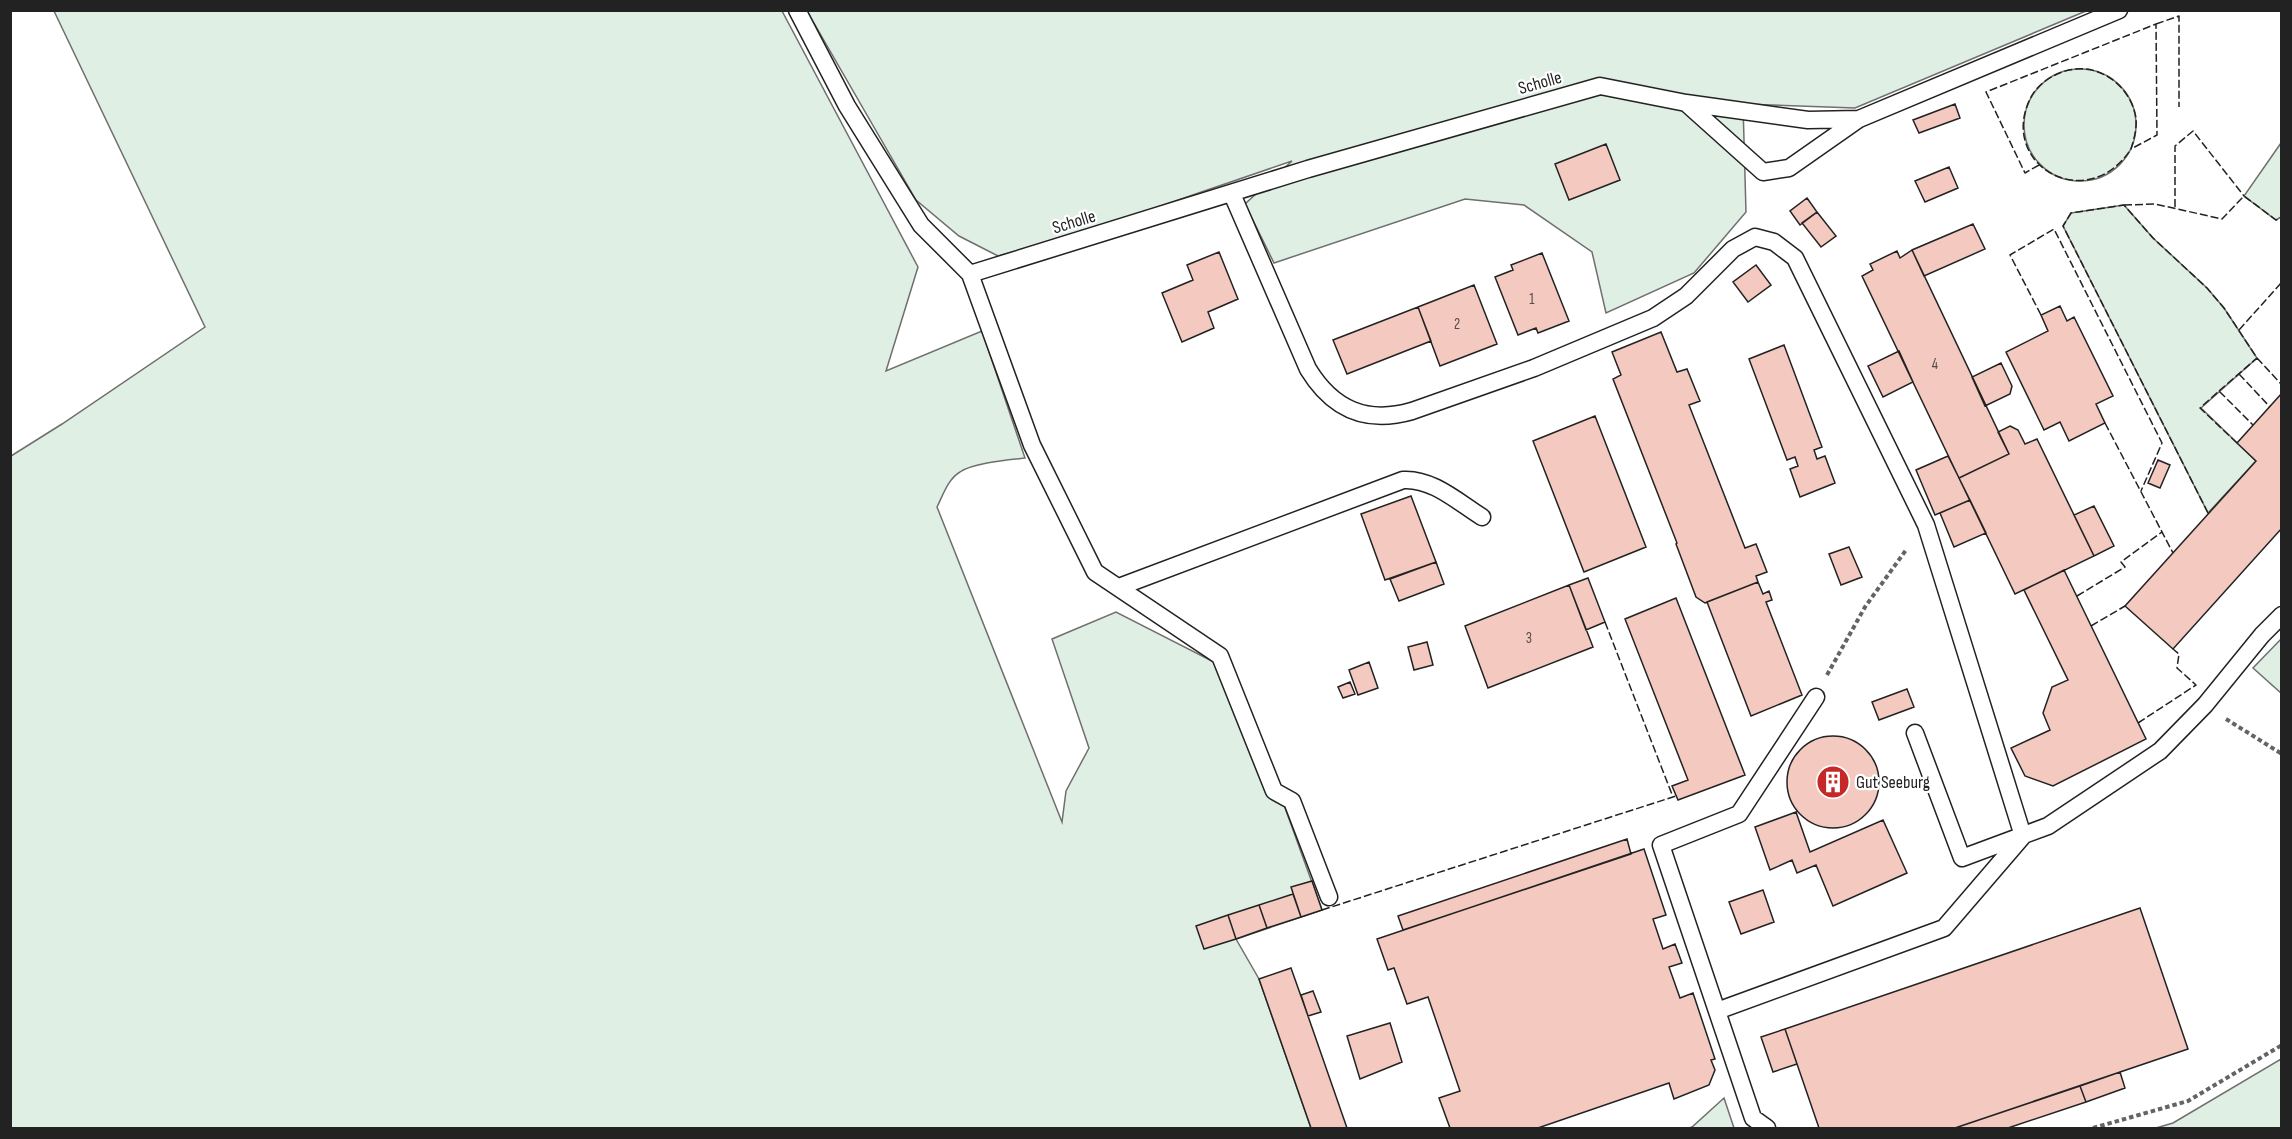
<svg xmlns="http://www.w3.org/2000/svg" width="2292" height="1139" font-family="'Sofia Sans Condensed',sans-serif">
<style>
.green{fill:#e0efe3;stroke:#6f6f6f;stroke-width:1.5}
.building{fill:#f3c9c0;stroke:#222;stroke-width:1.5}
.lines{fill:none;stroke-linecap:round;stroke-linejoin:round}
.lane-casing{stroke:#222;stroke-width:19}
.path{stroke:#646464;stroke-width:4;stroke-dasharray:4.5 3;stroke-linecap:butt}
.lane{stroke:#fff;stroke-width:16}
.fence{stroke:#222;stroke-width:1.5;stroke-dasharray:8 3;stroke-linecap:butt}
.labels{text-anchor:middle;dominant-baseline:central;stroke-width:4.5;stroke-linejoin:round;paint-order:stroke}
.number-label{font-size:15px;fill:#564c4a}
.street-label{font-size:18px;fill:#222;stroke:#fff}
.poi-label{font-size:18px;fill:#222;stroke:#fff;text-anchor:start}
</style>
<rect width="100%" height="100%" fill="#fff"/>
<path class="green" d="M54 11H782L918 267 886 371 982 331 1025 458C1008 460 973 463 960 472 948 479 943 495 937 507L1062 822 1066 791 1089 748 1052 639 1116 612 1214 662 1284 805 1322 910 1236 939 1259 979 1311 1128H11V456L62 424 205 327Z
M807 11H2086L1855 108 1743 104 1746 212 1694 273 1606 313 1592 252 1524 205 1465 199 1274 263 1245 204 1292 161 1108 224 998 256 959 236 916 200Z
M2024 125a56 56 0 1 1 112 0a56 56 0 1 1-112 0Z
M2281 143V217L2276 220 2244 196Z
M2124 205 2153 238 2207 288 2224 308 2257 358 2201 408 2256 461 2208 513 2063 226 2071 213Z
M2281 639V693L2253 668Z
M2281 1059V1128H2156L2173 1123Z
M1724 1098 1734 1128H1689L1692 1127Z"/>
<path class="building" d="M1955 104 1960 118 1919 133 1913 120Z
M1606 144 1620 180 1569 200 1555 164Z
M1949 167 1958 188 1925 202 1915 181Z
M1807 198 1817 212 1800 225 1790 211Z
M1817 212 1836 236 1821 247 1802 223Z
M1973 224 1985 249 1924 276 1912 250Z
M1912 250 2009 454 1959 478 1862 276 1873 270 1870 264 1897 251 1900 258Z
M1219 252 1238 299 1208 312 1214 328 1182 342 1162 293 1193 280 1187 265Z
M1542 253 1569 321 1538 333 1536 328 1518 335 1495 277 1513 270 1511 265Z
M1756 265 1771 285 1748 302 1733 282Z
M1474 285 1497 344 1440 366 1418 307Z
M2060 306 2067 321 2074 317 2113 396 2096 404 2105 423 2069 441 2060 422 2044 430 2006 352 2048 331 2041 315Z
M1418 307 1431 341 1347 374 1333 340Z
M1661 332 1677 372 1687 369 1700 401 1689 405 1745 548 1756 544 1767 572 1756 576 1758 582 1705 603 1696 597 1676 544 1677 543 1613 379 1621 375 1612 352Z
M1784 345 1822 447 1814 450 1817 459 1825 456 1835 483 1800 497 1790 469 1798 466 1795 457 1787 460 1749 359Z
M1899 351 1913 382 1883 397 1868 366Z
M2001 363 2012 386 2010 394 1985 406 1972 377Z
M2282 393V528L2173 649 2125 606 2256 461 2237 443Z
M1595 416 1646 547 1584 572 1533 441Z
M2010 426 2018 430 2025 444 2037 439 2094 556 2015 594 1959 478 2009 454 1998 432Z
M1948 456 1970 500 1935 515 1916 470Z
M2158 460 2170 465 2160 488 2148 483Z
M1411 496 1436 562 1385 580 1361 514Z
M1970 500 1986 533 1954 547 1940 513Z
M2094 506 2114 546 2094 556 2074 515Z
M1849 547 1862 577 1841 585 1829 554Z
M1436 562 1444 584 1399 601 1390 579Z
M2064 570 2146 739 2053 786 2025 776 2011 748 2050 730 2043 713 2052 687 2068 680 2024 590Z
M1588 578 1605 622 1586 630 1569 585Z
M1758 582 1763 594 1769 591 1772 600 1766 602 1802 695 1751 716 1707 602Z
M1569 585 1593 647 1488 688 1465 626Z
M1676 598 1745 775 1678 800 1672 786 1688 780 1625 619Z
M1427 642 1433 665 1414 670 1408 647Z
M1369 662 1378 688 1358 695 1349 670Z
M1350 682 1355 694 1343 698 1338 687Z
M1907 689 1914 707 1879 720 1872 702Z
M1787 782a46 46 0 1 1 92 0a46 46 0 1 1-92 0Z
M1796 812 1810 852 1883 820 1907 873 1833 906 1816 865 1797 873 1792 860 1770 870 1755 827Z
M1627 839 1631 854 1403 930 1398 916Z
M1644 849 1666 915 1653 919 1663 949 1675 944 1682 963 1669 967 1680 998 1693 993 1715 1059 1711 1060 1715 1070 1709 1085 1674 1099 1669 1083 1538 1128H1450L1439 1098 1460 1091 1428 997 1407 1004 1394 968 1388 970 1377 939Z
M1312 881 1322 910 1301 917 1291 887Z
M1763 890 1774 922 1741 934 1729 902Z
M1293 894 1301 917 1267 928 1259 905Z
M1259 905 1267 928 1236 939 1228 915Z
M2140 908 2188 1049 1955 1128H1819L1785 1029Z
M1228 915 1236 939 1204 949 1196 926Z
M1291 968 1308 1016 1347 1128H1311L1259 979Z
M1313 991 1321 1012 1308 1016 1301 995Z
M1390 1023 1402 1062 1360 1079 1347 1036Z
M1785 1029 1797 1064 1773 1072 1761 1037Z
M2120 1072 2125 1088 2086 1102 2080 1086Z
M2080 1086 2086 1102 2008 1128H1955Z"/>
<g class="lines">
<g class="lane-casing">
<path id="lane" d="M797 10 847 106 921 225 970 274 1032 445 1095 572 1220 656 1274 791 1292 801 1329 897
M1686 103 1763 172 1789 168 1859 119
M1232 194 1308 369C1333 410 1367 424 1412 411L1534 368 1653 318 1686 296 1733 249 1755 237 1774 242 1795 258 1926 525 2023 836 1944 928 1717 1011
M970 274 1308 169 1600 86 1686 103 1808 120 1859 119 2119 10
M1119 587 1403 480C1432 478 1458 502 1482 517
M1915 733 1962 858 2048 826 2160 751 2205 705 2262 635 2282 615
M1767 1128 1753 1118 1661 845 1739 814 1816 697"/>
</g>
<path class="path" d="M1827 675 1865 607 1906 550
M2226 719 2282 754
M2093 1128 2188 1101 2282 1045"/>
<use href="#lane" class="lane"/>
<path class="fence" d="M2156 24 2179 16V107
M2039 165 2025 173 1986 92 2156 24 2157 135 2131 149C2134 139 2137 129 2136 118 2131 87 2101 63 2069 70 2053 74 2037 84 2030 99 1998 165 2087 216 2131 149
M2124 205 2155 204 2222 219 2244 196 2276 220 2282 217
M2175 207V146L2193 131 2244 196
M2041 315 2010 255 2054 229 2162 443 2141 491
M2239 330 2282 282
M2239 374 2270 407
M2219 391 2257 358
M2105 423 2173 553
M2237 443 2200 408 2219 391 2253 425
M2208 513 2063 226 2071 213 2124 205 2153 238 2207 288 2224 308 2257 358 2282 385
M2077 596 2125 567 2121 562 2162 532
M1605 622 1673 797
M2091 626 2125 606
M2138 723 2196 685 2177 668 2179 654 2173 649
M1322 910 1676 796"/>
</g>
<defs>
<g id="building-disc" transform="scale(1.725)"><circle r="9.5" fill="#c62828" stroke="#fff"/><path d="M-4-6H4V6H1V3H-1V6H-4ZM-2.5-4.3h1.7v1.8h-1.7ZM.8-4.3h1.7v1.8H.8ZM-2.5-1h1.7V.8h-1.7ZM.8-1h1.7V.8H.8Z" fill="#fff"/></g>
</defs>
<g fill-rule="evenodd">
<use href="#building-disc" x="1833" y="782"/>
</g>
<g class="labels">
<g class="number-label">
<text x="1532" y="299">1</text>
<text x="1457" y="324">2</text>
<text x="1935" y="364">4</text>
<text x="1529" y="638">3</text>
</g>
<g class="street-label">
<text transform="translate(1540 83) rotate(-16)">Scholle</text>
<text transform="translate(1074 222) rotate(-17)">Scholle</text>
</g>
<g class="poi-label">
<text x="1856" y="782">Gut Seeburg</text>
</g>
</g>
<rect width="2292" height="1139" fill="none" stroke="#222222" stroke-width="24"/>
</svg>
